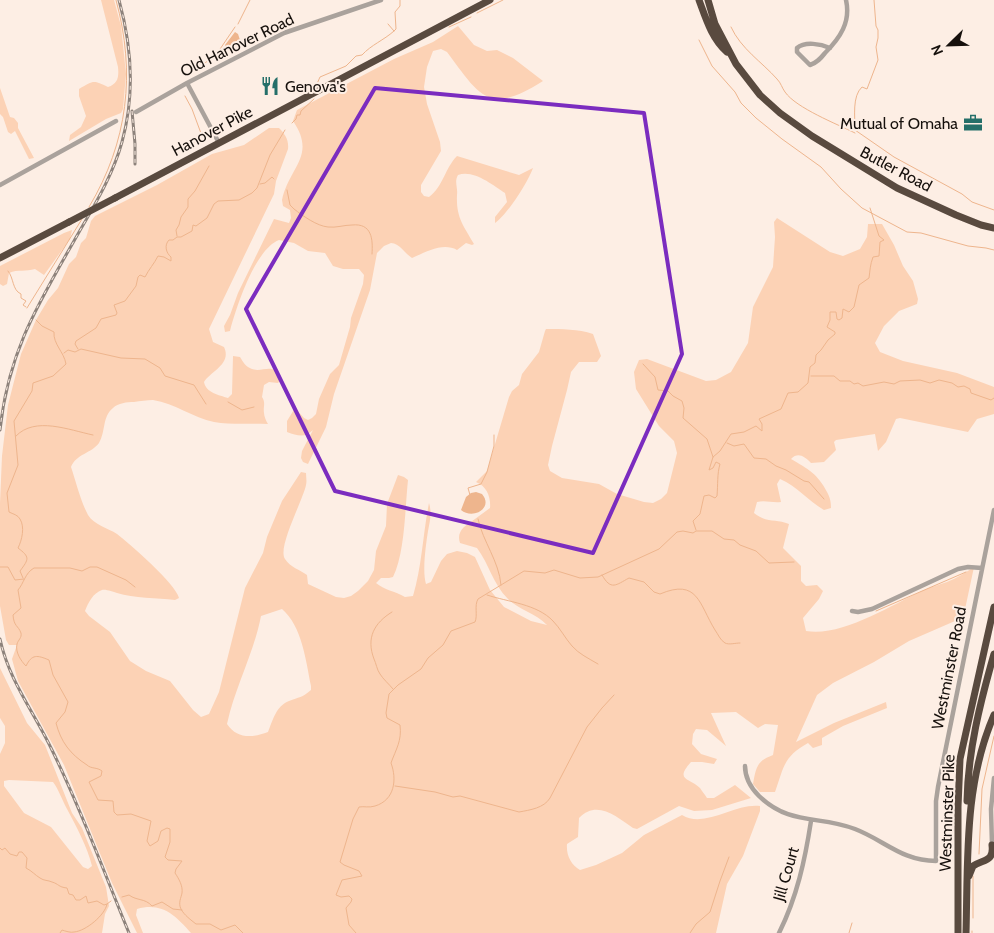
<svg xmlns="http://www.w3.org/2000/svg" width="994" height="933" font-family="Cabin,sans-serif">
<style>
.green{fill:#fcd2b5;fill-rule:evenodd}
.water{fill:#eeb58d}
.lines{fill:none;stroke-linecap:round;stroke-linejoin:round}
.stream{stroke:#eeb58d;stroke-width:1}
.minor{stroke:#aaa29c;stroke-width:4.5}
.highway{stroke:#594a3f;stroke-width:7}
.rail-casing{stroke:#8d827b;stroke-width:3}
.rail{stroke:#fdeee4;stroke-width:1;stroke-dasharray:4;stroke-linecap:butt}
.highway-bridge{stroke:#594a3f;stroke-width:7}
.marked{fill:none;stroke:#7b2cbf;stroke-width:4;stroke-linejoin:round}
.labels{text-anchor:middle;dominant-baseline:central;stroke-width:4;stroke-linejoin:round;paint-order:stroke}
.street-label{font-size:16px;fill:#16100c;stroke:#fdeee4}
.poi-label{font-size:16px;fill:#16100c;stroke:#fdeee4;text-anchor:start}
</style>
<rect width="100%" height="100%" fill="#fdeee4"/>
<path class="green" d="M101 0H114L121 26 126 74 123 109 121 113 106 119 69 141 70 135 81 127 86 116 79 96V89C94 80 93 80 108 87 118 84 119 77 118 67Z
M458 26 474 45 487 51 497 50 513 58 543 81C488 116 480 96 447 52L441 49 433 51 427 67 424 87 427 104 440 142 441 151 421 185V192L424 196 429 197C443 187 445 168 457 156L519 175 533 168C528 182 507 215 495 223V217L507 202 505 193C493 185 473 169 458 175 454 182 458 187 457 195 456 217 463 225 474 244L472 245 466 243 457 250C443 242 426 252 412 258 404 253 401 244 391 243L384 246 377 253 370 290 334 394 326 427 308 464 303 462 301 458 302 451 313 430C305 438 298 436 287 432V421L295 408 304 418 308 420 312 418 316 414 319 399 330 374 339 365 350 327 351 318 363 284 364 275 359 269H343L333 266 325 253 308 251 294 243 279 240C255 249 236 308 230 331L225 332 224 326 230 315 238 293 274 219 289 223 291 218 290 210 283 206 282 200C289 167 317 156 293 121L297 110 394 59 433 42Z
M0 88 10 117 14 118 18 123V128L34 158 29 159 15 131 11 134 8 132 3 117 0 114Z
M269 128H279C285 134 289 140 288 149L276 181 274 194 209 329 213 342 224 347C232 364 211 371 204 382 206 393 219 395 228 398L232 394 233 356 240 357C243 362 246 367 252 369 263 373 274 361 281 379L278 383 269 382 264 385 262 397C266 403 263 406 264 413 264 416 266 421 268 424 250 423 232 425 214 422 193 418 175 403 153 400 147 400 140 401 134 402 127 402 118 403 113 408 102 417 106 431 99 443 92 453 76 454 71 467 76 482 81 502 88 515 94 525 108 528 117 534 130 544 176 584 179 598L175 600C157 598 134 598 117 593 113 592 106 589 102 590 93 593 88 603 85 611L89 616 110 632 130 661 146 671 170 681 193 710 201 717 209 714 219 692 245 588 263 553 267 537 282 501 301 472 306 473C306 477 307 481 306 485 303 500 277 548 285 559 290 567 300 570 307 575L308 584 336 597 344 598 351 596 358 591 368 581 374 570 376 551 386 526 387 504 398 475 404 477 408 480C405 508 405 553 393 577L389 578H381L376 583C384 590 395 591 405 597L413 596C422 566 423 533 429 503 432 513 430 520 428 531 426 544 422 571 426 584L431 582 441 561 447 554 457 551 467 553 475 557 490 590 504 607 531 621 547 625C536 613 519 610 508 599 493 584 489 564 477 548L460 543C458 537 459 532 464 527L490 508C491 498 487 486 476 482L487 471 509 397 512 391 519 385 522 374 539 352 545 331 546 329C562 329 578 329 593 334L601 356 597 362H579L571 372 567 390 552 446 548 465 550 471 562 478 599 484 617 494 644 502 653 503 661 499 667 493 677 453 674 441 659 426 636 389 634 372 639 360 647 359 706 381 716 380 731 372 748 343 753 307 773 267 775 237 774 222 777 218 830 252 843 256 860 249 867 237 868 224H882L894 245 903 266 913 281 918 299 917 304 899 311 884 326 875 343 880 352 903 361 957 373 994 387V414L977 419 968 432 900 418 896 419 886 442 878 451 875 434 836 440 834 442 836 450 824 462 811 463C804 456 798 452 791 459 808 469 818 474 827 492 830 498 831 501 831 508L824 510C808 501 797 486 780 479L777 484 781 502C772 503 765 500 757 502L754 513C768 524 776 518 789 524L783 548 801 566V581L806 586 817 585 823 591 819 599 803 618 806 631C842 637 889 606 922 591 930 587 939 585 947 582 957 578 966 572 974 567L964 614 955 621 909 641 874 662 833 683 817 695 796 742 834 723 886 702 887 708 843 726 822 738V745L813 748 808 743C783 757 784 767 775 792H760L753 784C756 767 757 761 773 755L778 725 765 724 758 728 736 712 711 713 726 746 707 730 696 729 693 734 692 744 701 754 717 759 714 764 702 762H691C674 781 690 778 700 788 702 791 705 795 707 798H714L735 785 751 798 712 810 694 811 679 806 637 829 633 828C617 817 597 799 579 818L578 837 567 844C566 855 571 865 580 870L596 865 622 853 644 835 682 815C705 829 734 803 760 806V811L743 856 727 884 716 933H191C175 915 162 902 137 909L136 915 143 933H137L112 883 64 765 18 681 12 659 17 645H9L6 640 0 606V503L2 456 8 405 21 354 36 320 48 300 58 288 69 264 76 257 81 243 86 238 91 221 95 216 157 185 212 154 244 145ZM282 609C302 626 306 661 311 686V690C302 698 299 697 289 701 276 706 273 720 268 732 252 738 237 739 227 724 235 687 254 653 261 616Z
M72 230 70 239 44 275 35 269C26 272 18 269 9 273L7 284 3 286 0 284V266L64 233Z
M0 668 27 723 45 745 72 813 82 828 106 887 109 906 105 914 102 933H0V754L5 743V726L0 718ZM9 780 53 782C59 790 62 800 67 809 77 828 87 846 92 866L88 869 83 867 51 827 24 813 4 786V781Z"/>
<path class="water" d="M235 32 238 34 241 43 229 50 226 49 225 45Z
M471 493 476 492 482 494C494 508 473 520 461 510L466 497Z"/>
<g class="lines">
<path class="stream" d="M477 13 503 0
M238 24 250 0
M388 24 394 31
M449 27 471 17
M731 27C741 49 762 62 777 79 781 83 782 88 785 92 796 108 837 124 855 133
M699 40 712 66 735 92 741 103 756 118 782 139 821 167 841 189 862 208 907 232 921 233 968 246 986 248 994 250
M202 65 216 55 235 27
M316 86 320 77 346 66 356 56 362 55C371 45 384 40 394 31L396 29 395 12 400 6V0
M185 96 192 109 202 136 192 145
M292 123 296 119 297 115H300L301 111 314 99
M855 129C855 117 852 96 862 87L867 89 878 60 876 47 878 38V30L876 26 874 0
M855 130 894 157 962 194 972 202 994 210
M260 184 265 183 272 177 274 179
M287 190 290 205 294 209C303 216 317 226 328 227 336 228 344 225 352 225 372 223 373 239 372 254
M89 207C128 142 136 73 116 0
M177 236 176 230 179 225 181 217 188 207V199L195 191 209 166
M8 271C14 278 12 290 21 294V298L26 301 23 305 26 307
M27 308 82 219
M78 349 75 344 76 341 96 328 101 319 116 315 117 313 114 305 125 301 136 286 138 277 140 275 145 277C149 269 154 264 158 256L164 257 171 261V257C166 253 164 245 169 240H173L177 237H181L192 231 193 225 196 226 207 218 214 204 218 201 239 200 252 193 257 188 270 155 285 130
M64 353 68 350 75 352 81 349 121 358 145 359 160 368 165 376 194 385 206 404
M643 364 655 377 658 390 668 391 673 396 682 401 684 408 683 418 707 439 713 457
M811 376H834L840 381H850L854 384 858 383 863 386 884 382 894 384 900 381 920 380 930 383 939 380 952 383 958 387 964 386 970 389 971 393 991 400 994 398
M228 402 242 410 254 407
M16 436C35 416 69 430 93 435
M727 443 734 446 744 444 754 458 766 459 776 466 786 470 804 481 809 482 824 499
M470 495 468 488 481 484 487 472 494 446V435
M478 519C483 542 499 561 501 585
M696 530 693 521 700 514 704 496 709 495 715 498 717 496C718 485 717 474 720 464L716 462 713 468 709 470 713 457 720 451 731 434 744 432 756 426 762 431V424L759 419 781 409 788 393 798 392 808 383 810 367 815 363 816 355 821 350 828 340 835 334V332L827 327 830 320V312H836L837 319 839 320 842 318 843 309 849 312 854 307 859 285 869 278C870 271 870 265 873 257L879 256 880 242 884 240 879 236 870 208
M0 567H8L15 580 24 579
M602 575C611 591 616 585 629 578L644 582 654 592 660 594C698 578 699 604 715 630 718 634 720 640 725 643 729 645 735 643 740 643
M23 578 20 571C29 559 30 557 18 548 22 540 25 527 20 519 18 515 13 514 9 512L7 493 18 465 14 421 32 391 33 383 53 376 66 364C64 352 53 344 54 332L42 326 36 320
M135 587 126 580 97 567H90L82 571 70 568H34C25 573 24 583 18 590L21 608 13 615C14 627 18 625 21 633 22 638 18 640 17 644 15 652 21 661 26 666 32 654 37 655 49 660L53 675 68 702 65 712 56 723C61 742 70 754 87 765 91 769 97 767 102 771L101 776 89 782 98 800 113 801 114 812 117 815 131 814 151 821 147 841 150 846 158 841 161 831 167 828 170 829V842L165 857 168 860 182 861 176 869 175 873C179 879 183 886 182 893 181 898 178 903 181 909 184 915 191 920 196 924H210L221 930 235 925 243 933
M487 595C508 602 537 604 553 621 560 628 565 638 572 646 579 654 588 658 598 664
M876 611 966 572
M392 612C374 623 366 638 374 659 376 663 377 670 380 674 383 679 389 684 393 689
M395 786 435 792 453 797 460 796 519 812C530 810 544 808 550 798L587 727 602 708 614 695
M0 848 2 850 5 848 10 854 17 856 19 852H22L27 858 26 868C32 871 35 875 40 878 44 881 48 880 52 882 59 884 58 887 67 888L69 894 73 895 76 900H80L86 896 88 903 97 901 104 905 107 904
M979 854 982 789 994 736
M122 897 129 895C137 901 145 898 152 906L162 902 173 909 182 910
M973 918V876
M60 933 62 930C65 931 71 933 74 932 86 931 105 915 107 904L111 901
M356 933 349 925 346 908 351 902 352 899 349 896 341 897 336 895 342 880 362 876 359 871 344 865 340 862 353 819 359 807C364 806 369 808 375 806 395 800 397 779 391 763 396 749 402 741 400 725L387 718 386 713 389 694 398 685 421 669 428 658 443 645 451 631 475 622C478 615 474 606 478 599L524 571 545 573 554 570 580 578 598 577 659 549 677 532 683 531 693 533 696 531H712L724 539 734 540 740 545 756 551 769 563 794 562
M690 933 696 924 710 912 720 881 729 857
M849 933 852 923
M972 933V931"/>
<path class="minor" d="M830 48C821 44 805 41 797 48V52L810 65C817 63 821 58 825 53 840 38 851 22 846 0
M187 83 219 143
M136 112 187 83 284 33 381 0
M0 185 116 121
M852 611 858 612 872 609 958 569 968 567 982 568
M745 766C745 778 750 787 759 796 790 826 819 815 855 829 884 840 902 861 936 861V801L938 787 994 510
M992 845 991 809 994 778
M779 933C797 897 805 860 811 821"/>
<path class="highway" d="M699 0C706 19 712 39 727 52
M708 0 715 24 736 64 760 95 780 113 812 136 897 188 956 215 981 225 994 228
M115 198 490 0
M0 258 69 222
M967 801C968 751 980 703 994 654
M969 876 973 866C984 859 994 862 992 845
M958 933V807L960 759 994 607
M966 933C968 859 964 784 994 715"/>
<g class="rail-casing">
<path id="rail" d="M132 111 135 144V164
M0 430C8 353 37 306 74 241 92 209 112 178 122 142 135 95 132 47 119 0
M0 639C9 681 34 712 52 750 81 809 104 872 129 933"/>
</g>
<use href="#rail" class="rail"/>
<path class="highway-bridge" d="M69 222 115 198"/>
</g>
<path class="marked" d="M375 88 644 113 682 354 593 553 335 491 246 309Z"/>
<defs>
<g id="restaurant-bare" transform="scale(1.5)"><path d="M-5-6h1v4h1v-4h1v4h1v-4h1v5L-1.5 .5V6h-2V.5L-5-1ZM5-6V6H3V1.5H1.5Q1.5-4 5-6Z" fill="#256f69" stroke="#fdeee4" stroke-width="2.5" paint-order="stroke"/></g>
<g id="office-bare" transform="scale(1.5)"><path d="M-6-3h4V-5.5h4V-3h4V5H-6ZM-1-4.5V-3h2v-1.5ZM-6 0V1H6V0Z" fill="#256f69" stroke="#fdeee4" stroke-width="2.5" paint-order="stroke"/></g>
</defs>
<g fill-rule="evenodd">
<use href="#restaurant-bare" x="270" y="86"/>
<use href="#office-bare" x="973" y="123"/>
</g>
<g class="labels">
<g class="street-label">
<text transform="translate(237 45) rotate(-26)">Old Hanover Road</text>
<text transform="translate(212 131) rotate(-28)">Hanover Pike</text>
<text transform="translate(896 169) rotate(28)">Butler Road</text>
<text transform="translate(949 668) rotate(-79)">Westminster Road</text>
<text transform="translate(947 813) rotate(-88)">Westminster Pike</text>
<text transform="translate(786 874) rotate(-74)">Jill Court</text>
</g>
<g class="poi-label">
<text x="285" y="86">Genova's</text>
<text x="958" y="123" text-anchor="end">Mutual of Omaha</text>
</g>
</g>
<g transform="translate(949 45) rotate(247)" stroke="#fdeee4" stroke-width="4" paint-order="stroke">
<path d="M0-4L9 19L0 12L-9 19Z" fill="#16100c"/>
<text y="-8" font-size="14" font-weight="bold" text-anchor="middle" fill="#16100c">N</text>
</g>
</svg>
